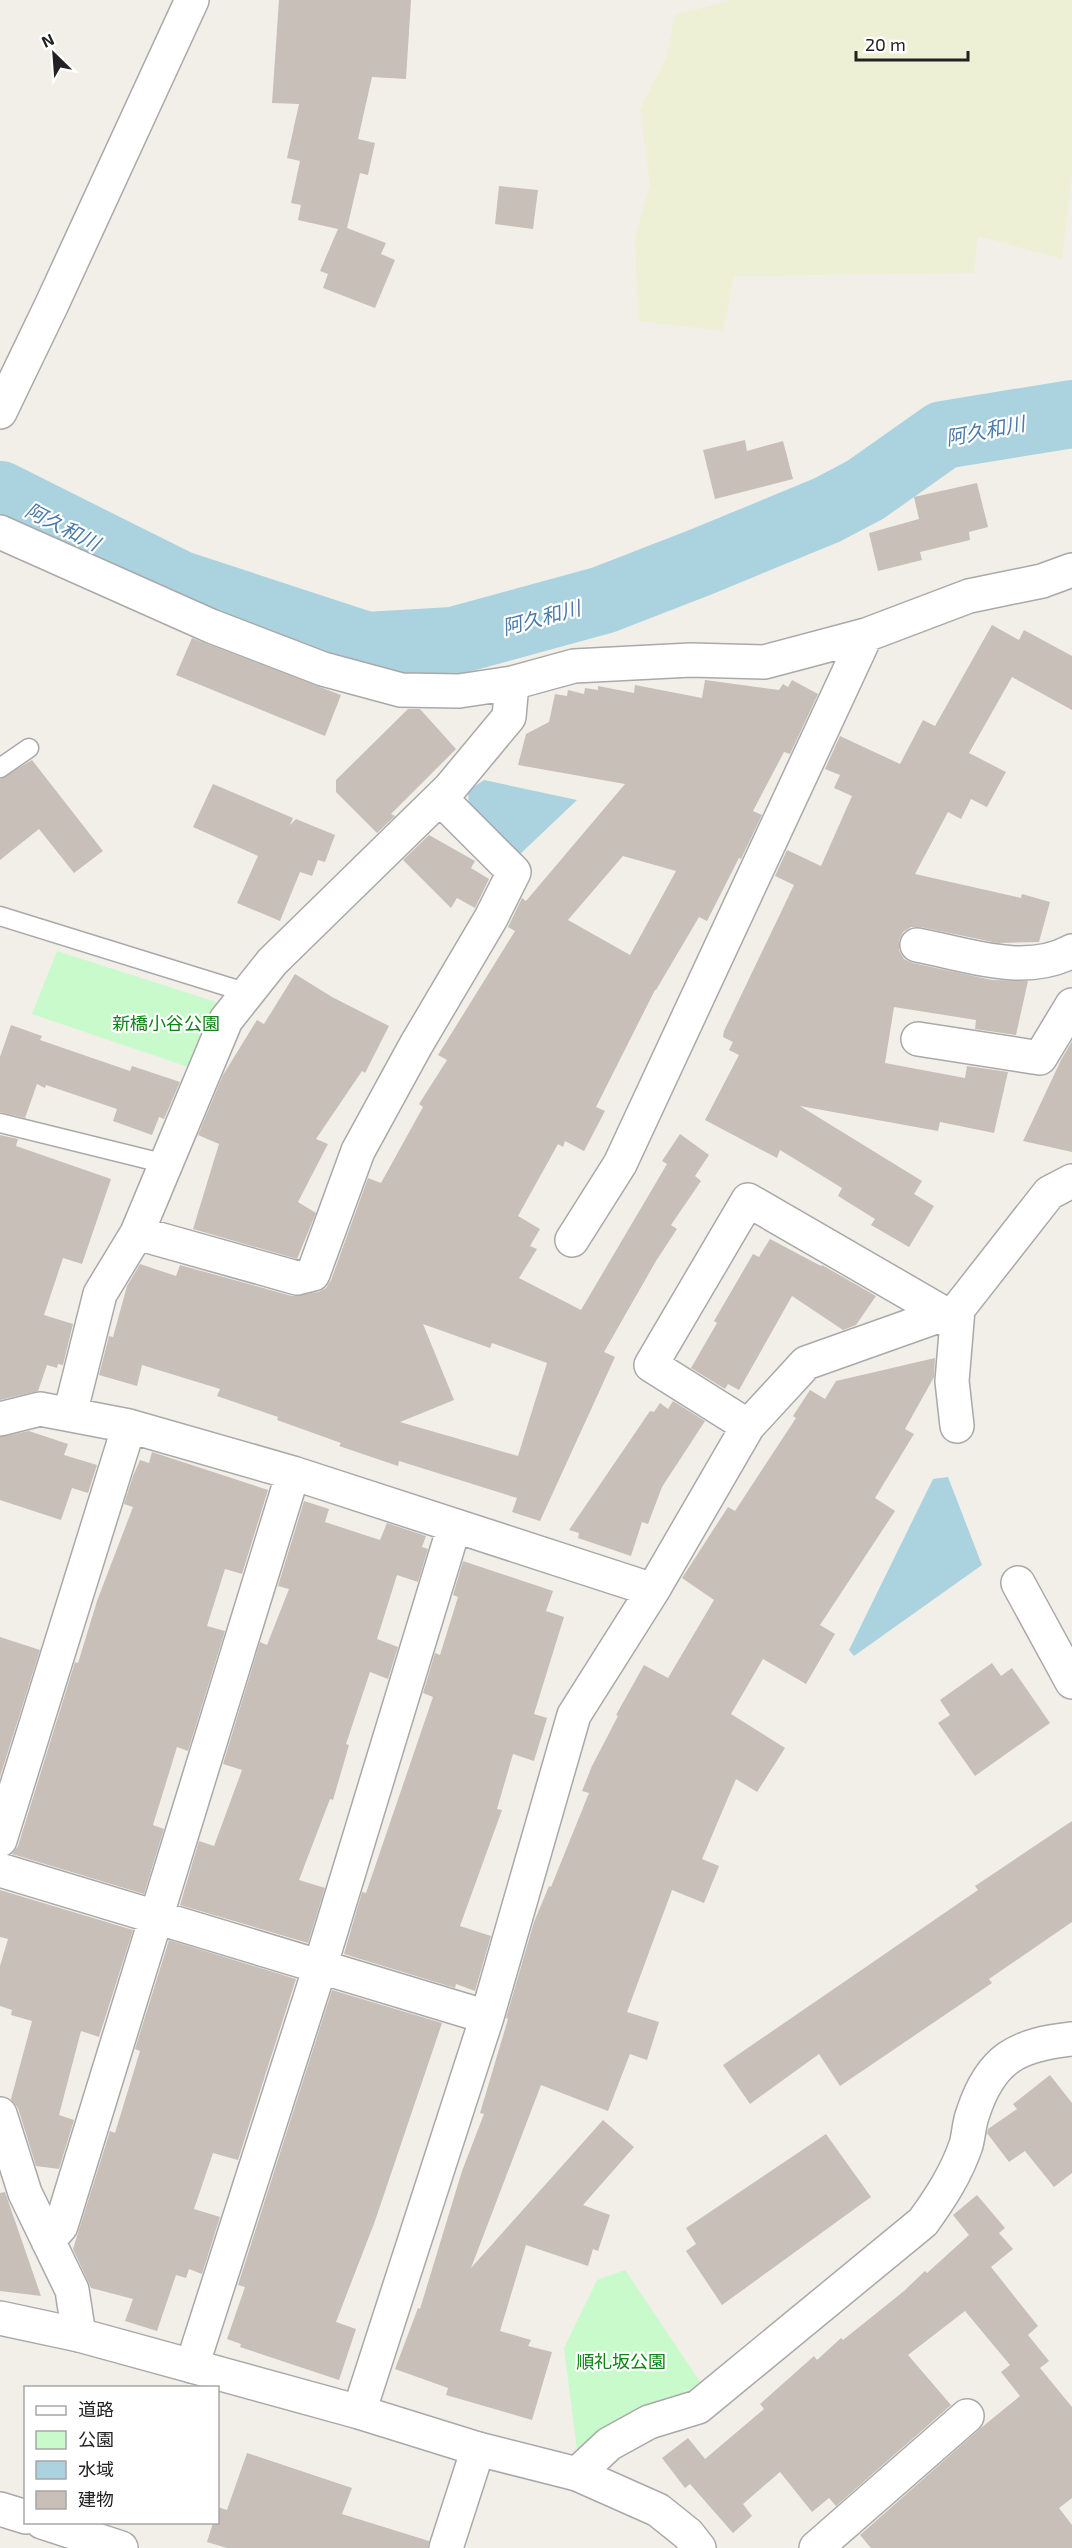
<svg xmlns="http://www.w3.org/2000/svg" width="1072" height="2548" font-family="'Exo 2','Noto Sans JP',sans-serif">
<style>
.farmland{fill:#eef0d5}
.park{fill:#c8facc}
.water{fill:#aad3df}
.lines{fill:none;stroke-linecap:round;stroke-linejoin:round}
.river{stroke:#aad3df;stroke-width:68}
.building{fill:#c7bfb8;fill-rule:evenodd}
.service-casing{stroke:#a9a9a9;stroke-width:21}
.minor-casing{stroke:#a9a9a9;stroke-width:36}
.tertiary-casing{stroke:#a9a9a9;stroke-width:36}
.service{stroke:#fff;stroke-width:18}
.minor{stroke:#fff;stroke-width:33}
.tertiary{stroke:#fff;stroke-width:33}
.labels{text-anchor:middle;dominant-baseline:central;stroke-width:4.5;stroke-linejoin:round;paint-order:stroke}
.park-label{font-size:18px;fill:#0c8416;stroke:#fff}
.water-label{font-size:20px;font-style:italic;fill:#4a7aab;stroke:#fff}
</style>
<rect width="100%" height="100%" fill="#f2efe9"/>
<path class="farmland" d="M732 0H1072V174L1062 259 978 236 974 273 734 276 723 331 638 321 635 238 650 184 640 109 666 58 675 15Z"/>
<path class="park" d="M57 951 216 1002 188 1067 32 1014Z
M625 2270 701 2383 680 2395 634 2413 577 2450 564 2348 597 2280Z"/>
<path class="water" d="M484 780 577 800 517 857 469 809 468 791Z
M948 1477 982 1565 854 1656 849 1650 933 1479Z"/>
<g class="lines">
<path class="river" d="M0 495 178 584 367 646 453 641 603 600 701 562 827 510 865 490 943 435 1072 414"/>
</g>
<path class="building" d="M279 0H411L406 79 372 77 358 139 375 143 368 175 360 173 347 228 386 243 381 254 395 260 375 308 323 288 328 274 320 271 338 229 298 220 301 205 291 203 300 161 287 158 299 104 272 103Z
M499 186 538 190 533 229 495 224Z
M745 440 747 451 783 441 793 479 715 499 703 450Z
M977 483 988 527 969 532 970 540 920 552 922 560 878 571 869 533 919 519 914 497Z
M992 625 1019 640 1024 630 1072 656V710L1012 677 969 753 1006 772 987 807 971 799 961 819 948 812 915 874 1021 898 1022 894 1050 902 1039 942 998 943 920 927H911L903 932 899 941V950L904 959 913 963 992 980 1028 981 1016 1035 975 1029 976 1020 894 1007 885 1063 965 1078 967 1066 1008 1072 994 1133 940 1122 938 1131 800 1106 922 1181 914 1194 934 1206 909 1247 871 1225 875 1219 838 1196 842 1188 780 1150 777 1158 705 1120 739 1055 729 1050 733 1042 723 1037 724 1031 794 885 775 876 787 850 821 866 852 796 834 788 840 775 825 769 840 736 900 764 923 720 935 726Z
M192 638 341 695 325 736 176 675Z
M705 680 779 690 783 684 788 687 792 680 818 694 790 754 784 752 753 811 762 815 741 859 739 858 707 921 699 917 656 990H655L596 1107 605 1111 584 1151 565 1141 563 1147 558 1144 518 1216 540 1229 530 1246 537 1249 519 1278 581 1310 667 1164 662 1161 680 1134 709 1155 695 1176 701 1181 671 1225 677 1229 656 1261 604 1352 615 1357 540 1521 512 1512 517 1498 399 1461 398 1466 339 1446 341 1443 277 1420 278 1417 217 1396 220 1389 142 1365 137 1386 99 1375 109 1336 113 1337 127 1286 140 1264 176 1276 180 1265 292 1296 318 1292 326 1288 331 1280 368 1178 381 1183 423 1107 419 1104 447 1060 438 1055 515 931 508 927 522 898 526 901 625 784 518 765 526 734 549 722 555 694 567 696 568 690 584 694 585 688 598 690V686L634 693 635 685 702 698ZM623 856 676 871 630 955 568 920ZM423 1324 490 1348 492 1343 547 1363 518 1456 400 1422 454 1400Z
M408 709H420L456 749 391 814 395 816 377 833 336 792V780Z
M32 760 103 851 74 873 39 829 0 860V779Z
M213 784 293 818 290 825 296 819 335 835 325 862 318 860 312 876 300 872 280 921 237 903 258 856 193 827Z
M429 835 475 861 471 868 489 879 475 908 457 898 451 908 403 860Z
M295 974 332 997 389 1026 365 1073 362 1071 316 1139 328 1144 298 1202 316 1213 297 1259 193 1229 219 1144 198 1135 223 1075 257 1020 264 1024Z
M11 1025 42 1036 40 1040 130 1071 132 1066 180 1082 164 1119 159 1117 152 1135 113 1121 117 1109 46 1085 45 1088 37 1084 25 1118 0 1112V1057Z
M1072 1041V1152L1023 1141 1061 1060Z
M0 1135 18 1139 16 1146 111 1179 82 1264 63 1258 44 1315 73 1324 63 1365 58 1364 57 1368 47 1365 38 1391 0 1400Z
M770 1239 821 1266 822 1265 876 1296 856 1325 843 1330 792 1296 739 1390 728 1384 725 1389 691 1368 717 1323 714 1321 753 1254 759 1257Z
M935 1358 934 1377 905 1429 914 1434 875 1498 895 1511 820 1625 835 1634 806 1684 763 1659 731 1714 785 1748 757 1792 736 1779 702 1859 719 1866 704 1903 672 1890 627 2012 659 2022 647 2060 630 2054 608 2111 541 2085 471 2268 603 2120 634 2147 583 2205 610 2215 598 2251 593 2249 588 2266 526 2245 500 2331 531 2340 528 2346 552 2352 532 2420 446 2395 448 2388 395 2369 418 2308 420 2309 462 2171 484 2114 480 2113 508 2019 506 2018 534 1922 549 1886 551 1887 589 1793 582 1791 592 1766 618 1716 616 1715 644 1665 668 1678 714 1600 682 1578 728 1507 735 1511 796 1418 793 1416 810 1390 825 1399 836 1381Z
M673 1401 705 1421 662 1487 648 1524 642 1522 631 1556 578 1538 579 1533 569 1530 650 1411 654 1412 660 1403 668 1409Z
M29 1431 68 1444 64 1455 97 1465 88 1493 72 1488 61 1520 0 1500V1437Z
M152 1452 268 1490 242 1574 225 1569 207 1626 225 1631 188 1751 177 1747 153 1825 164 1829 144 1894 12 1854 18 1846 75 1662 78 1663 97 1601 133 1507 124 1504 133 1476 140 1460 149 1463Z
M304 1501 329 1509 325 1522 380 1540 387 1523 426 1536 422 1547 428 1549 418 1582 397 1575 377 1639 398 1647 388 1679 370 1672 346 1744 349 1745 333 1800 330 1799 299 1880 325 1888 308 1943 180 1905 199 1841 214 1846 242 1770 223 1764 260 1642 267 1645 289 1589 278 1586Z
M463 1561 553 1591 546 1611 564 1617 534 1714 547 1718 534 1761 513 1754 497 1809 502 1810 460 1926 491 1936 475 1991 456 1984 455 1988 344 1954 362 1892 366 1893 433 1697 423 1693 435 1653 440 1655 458 1597 453 1595Z
M0 1637 40 1650 0 1777Z
M992 1663 1001 1676 1012 1668 1050 1723 975 1776 938 1723 950 1715 940 1700Z
M1072 1821V1922L989 1979 992 1983 840 2086 819 2054 750 2104 723 2065 978 1890 975 1886Z
M0 1890 133 1930 99 2037 81 2031 59 2115 74 2120 59 2169 36 2166 18 2108 11 2099 32 2021 11 2015 12 2010 0 2006V1966L8 1939 0 1937Z
M169 1940 296 1979 238 2160 213 2153 194 2209 220 2217 202 2274 189 2269 186 2278 176 2275 157 2331 125 2321 133 2299 91 2288 73 2249 110 2131 115 2133 140 2051 135 2049Z
M332 1990 442 2023 375 2221 336 2322 356 2329 339 2380 240 2347 241 2344 227 2339 245 2287 238 2285Z
M1050 2075 1072 2103V2173L1054 2187 1025 2151 1009 2162 987 2133 988 2129 1017 2109 1013 2104Z
M826 2134 871 2197 722 2305 686 2251 696 2244 686 2228Z
M5 2192 41 2296 0 2291V2193Z
M977 2195 1005 2228 999 2233 1013 2249 991 2267 1038 2326 1028 2335 1049 2361 1040 2368 1072 2407V2498L1059 2508 1072 2525V2548H871L860 2535 982 2427 1020 2396 1001 2372 1010 2365 965 2311 908 2355 951 2405 836 2506 829 2498 812 2512 780 2472 743 2504 752 2516 733 2533 690 2484 685 2488 662 2458 688 2438 705 2459 764 2409 760 2404 814 2356 817 2360 841 2338 843 2340 904 2291 925 2271 927 2273 969 2235 953 2215Z
M247 2453 352 2488 342 2514 429 2541 428 2548H227L207 2542 213 2523H218V2507L227 2510Z"/>
<g class="lines">
<g class="service-casing">
<path id="service" d="M0 768 29 748
M0 916 248 993
M0 1123 166 1164"/>
</g>
<g class="minor-casing">
<path id="minor" d="M0 412 52 304 192 0
M0 532 211 626 323 669 401 690 459 691 512 683 574 666 691 660 764 662 866 635 969 596 1042 581 1072 570
M440 798 514 872 491 918 416 1045 358 1151 313 1274 297 1278 137 1233 226 1020 272 962 450 788 509 717 512 683
M917 945C966 954 1025 977 1072 951
M918 1039 1040 1058 1072 1005
M572 1240 620 1164 866 635
M70 1414 100 1294 137 1233
M0 1419 40 1409 129 1426 293 1473 653 1590
M748 1426 651 1365 748 1200 945 1314
M957 1426 952 1381 958 1309
M1018 1583 1072 1682
M0 1840 129 1426
M0 1870 487 2017
M0 2114 25 2193 72 2290 79 2335
M48 2241 61 2226 293 1473
M192 2366 320 1967 454 1527
M359 2412 487 2017 574 1715 653 1590 748 1426 806 1363 958 1309 1049 1193 1072 1181
M577 2474 609 2444 649 2422 698 2407 923 2222C941 2197 956 2174 966 2145 969 2134 969 2123 973 2113 991 2058 1017 2045 1072 2039
M0 2509 26 2517
M42 2522 121 2548
M446 2548 478 2449
M816 2548 967 2416"/>
</g>
<g class="tertiary-casing">
<path id="tertiary" d="M0 2318 79 2335 359 2412 478 2449 577 2474 658 2510 688 2534 699 2548"/>
</g>
<use href="#service" class="service"/>
<use href="#minor" class="minor"/>
<use href="#tertiary" class="tertiary"/>
</g>
<g class="labels">
<g class="park-label">
<text x="166" y="1023">新橋小谷公園</text>
<text x="621" y="2361">順礼坂公園</text>
</g>
<g class="water-label">
<text transform="translate(985 430) rotate(-11)">阿久和川</text>
<text transform="translate(63 526) rotate(27)">阿久和川</text>
<text transform="translate(541 617) rotate(-15)">阿久和川</text>
</g>
</g>
<rect x="24" y="2386" width="195" height="138" fill="#ffffff" stroke="#a7a7a7" stroke-width="1.5"/>
<rect x="36" y="2406" width="30" height="9" fill="#ffffff" stroke="#a7a7a7" stroke-width="1.5"/>
<text x="78" y="2416" font-size="18" fill="#222222">道路</text>
<rect x="36" y="2431" width="30" height="18" fill="#c8facc" stroke="#a7a7a7" stroke-width="1.5"/>
<text x="78" y="2446" font-size="18" fill="#222222">公園</text>
<rect x="36" y="2461" width="30" height="18" fill="#aad3df" stroke="#a7a7a7" stroke-width="1.5"/>
<text x="78" y="2476" font-size="18" fill="#222222">水域</text>
<rect x="36" y="2491" width="30" height="18" fill="#c7bfb8" stroke="#a7a7a7" stroke-width="1.5"/>
<text x="78" y="2506" font-size="18" fill="#222222">建物</text>
<g transform="translate(54 54) rotate(335)" stroke="#ffffff" stroke-width="4.5" paint-order="stroke">
<path d="M0-4.5L10 22L0 15L-10 22Z" fill="#222222"/>
<text y="-9" font-size="16" font-weight="bold" text-anchor="middle" fill="#222222">N</text>
</g>
<path d="M856 51v9h112v-9" fill="none" stroke="#222222" stroke-width="3"/>
<text x="865" y="51" font-size="18" fill="#222222" stroke="#ffffff" stroke-width="4.5" paint-order="stroke">20 m</text>
</svg>
